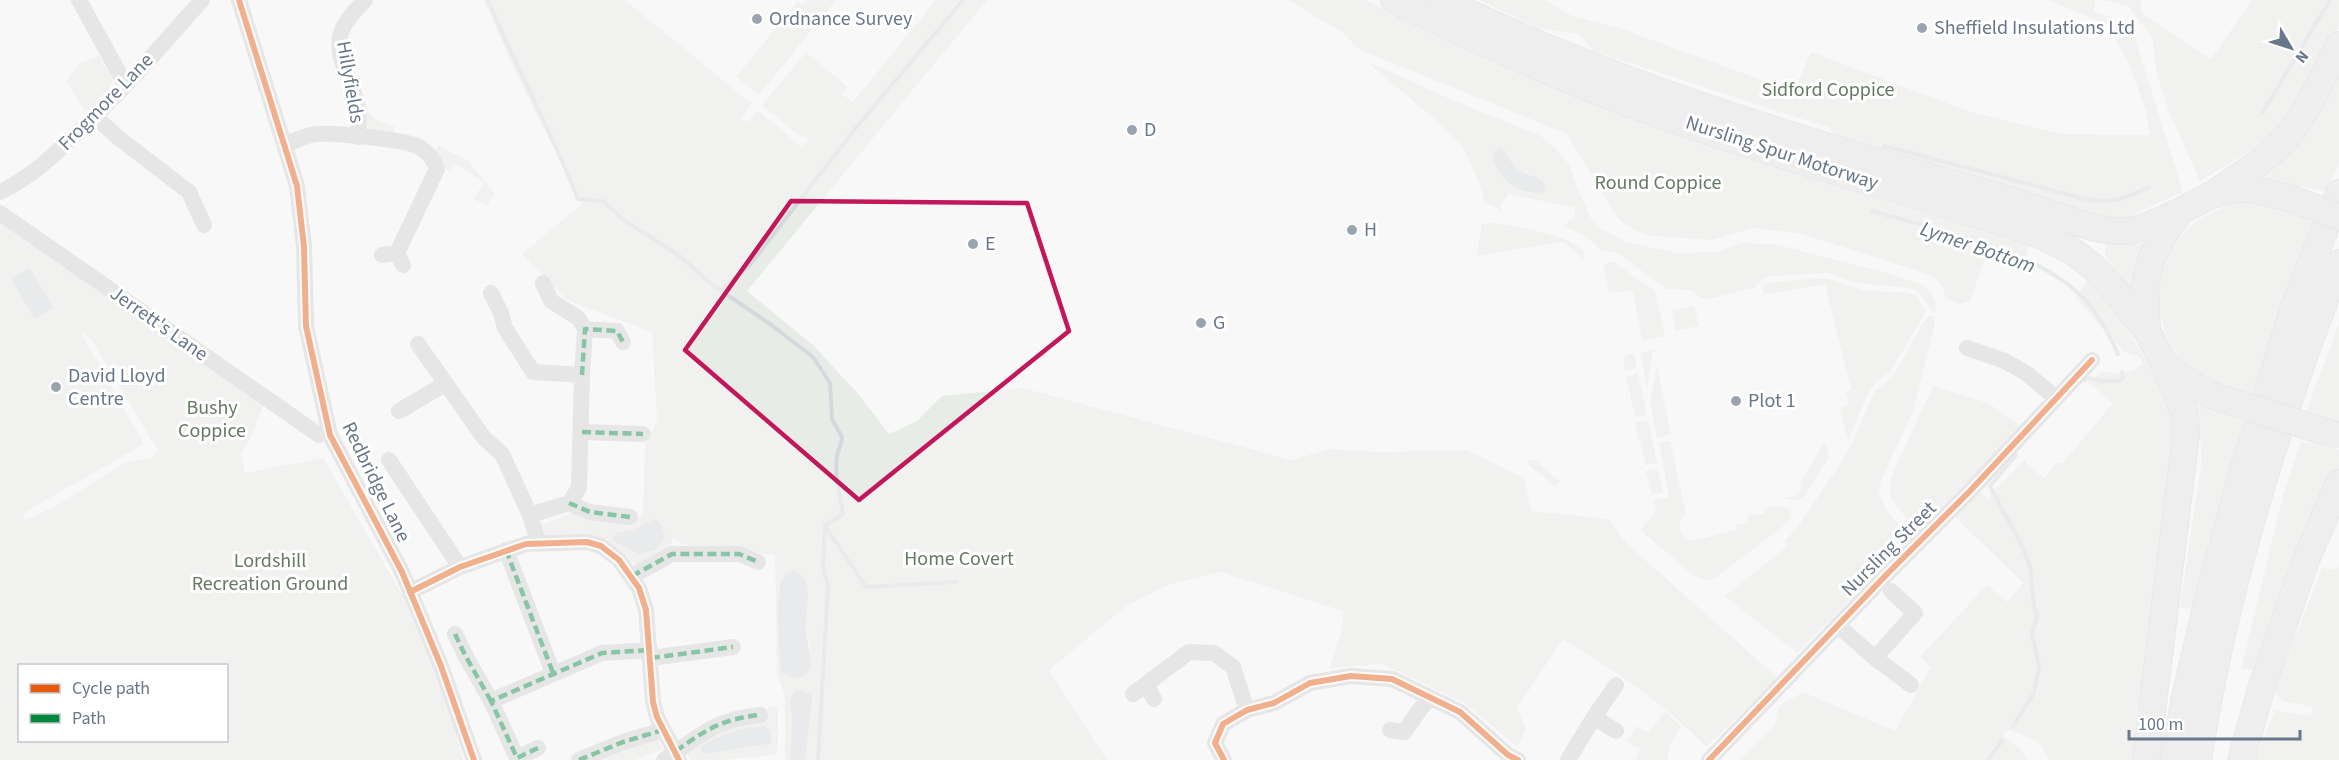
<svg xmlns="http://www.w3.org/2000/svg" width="2339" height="760" font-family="'Source Sans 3',sans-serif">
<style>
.green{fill:#e8ece6;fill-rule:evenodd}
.water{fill:#d4d9dd}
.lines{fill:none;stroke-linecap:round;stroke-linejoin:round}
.stream{stroke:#d4d9dd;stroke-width:4}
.highway-casing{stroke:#d4d5d6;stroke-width:28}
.minor{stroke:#d0d1d3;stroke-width:16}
.highway{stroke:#e3e3e4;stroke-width:26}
.highway-bridge-casing{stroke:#d4d5d6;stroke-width:28;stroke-linecap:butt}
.highway-bridge{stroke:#e3e3e4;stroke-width:26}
.quiet{stroke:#00873e;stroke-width:4.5;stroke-dasharray:9 4.5;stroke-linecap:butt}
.cycleway-casing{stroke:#fff;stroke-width:10}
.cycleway{stroke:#e8590c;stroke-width:6}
.marked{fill:none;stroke:#c2185b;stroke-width:4.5;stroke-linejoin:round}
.poi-dot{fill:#9aa4b0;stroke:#fff;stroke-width:2}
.labels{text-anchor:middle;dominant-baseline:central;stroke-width:6;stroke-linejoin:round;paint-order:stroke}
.poi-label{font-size:20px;fill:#687789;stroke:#fff;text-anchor:start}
.street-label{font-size:20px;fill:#687789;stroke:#fff}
.park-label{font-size:20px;fill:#667a63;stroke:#fff}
.water-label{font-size:21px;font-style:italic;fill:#637883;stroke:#fff}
</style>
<rect width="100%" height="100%" fill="#f8f8f8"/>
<path class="green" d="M484 0H625L752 104 741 118 747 122 758 110 802 148 810 139 804 135 801 137 762 105 806 52 848 87 842 94 853 102 936 0H987L747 291 814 346 860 396 889 434 917 421 942 396 1023 388 1292 460 1330 449 1379 452 1466 450 1524 478 1531 511 1609 519 1627 544 1778 678 1706 747C1664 703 1615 671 1563 639L1517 708 1526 729 1517 747 1466 704 1382 664 1330 668 1343 625V611L1221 572 1168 585 1126 606 1049 670 1107 760H805L812 702H790L792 718 790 760H785V696L777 673 775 555 682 544 673 537 671 550 636 568C609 530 585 538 544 539L539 526 574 512 598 519H639L643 512 645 445 657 421 652 332 568 301 522 254 583 203C547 136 513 70 484 0ZM654 519 619 545 616 533 632 530ZM795 571 808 597 806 623 812 666Z
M807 0H836L759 95 736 77 798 1 802 5Z
M1288 0H1366L1471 51 1668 131 1890 203 2029 243 2025 264 1986 256 1970 301 1959 304 1947 299 1941 285 1931 275 1802 234 1753 228 1712 240 1652 236 1634 230 1621 221 1612 210 1567 134 1358 49 1343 33Z
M1479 0H1545L1570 15 1622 29 1794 92 1811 52 1968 111 2062 134 2149 135 2146 110 2127 59 2106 24 2048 0H2095L2094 11 2118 21 2134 35 2183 192 2125 218 2102 216 1835 138 1830 128 1593 51 1579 34 1539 28Z
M2103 0H2140L2142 13 2211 59 2252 0H2339V25L2305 93 2274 131 2250 151 2200 181 2169 112 2156 71 2152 36 2128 6Z
M99 56 113 80 111 87 86 112 66 81 80 63Z
M1366 61 1455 101 1541 136 1561 154 1570 166 1576 185 1592 220 1600 228 1626 242 1676 253 1717 252 1741 243 1774 244 1884 272 1922 284 1931 292 1937 306 1935 312 1932 311 1918 292 1910 288 1857 283 1829 273 1771 276 1762 279 1754 288 1708 299 1701 298 1692 290 1667 289 1617 253 1601 250 1584 235 1564 227V225L1574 217 1575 208 1509 194 1501 205 1502 212 1484 201 1481 187 1463 147 1433 118Z
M2339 77V163L2326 192 2276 180 2255 178 2303 131Z
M366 110 376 119 395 127 391 135C370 132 365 132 366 110Z
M438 146 468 160 495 194 487 205 473 199 484 183 455 163 449 171 447 170 435 152Z
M2241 201 2277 203 2315 224 2251 396C2231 388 2205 382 2189 367 2154 336 2148 274 2179 238 2196 218 2217 208 2241 201Z
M0 219 264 404C257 419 251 443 241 453L245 473 323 458 433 648 463 760H0ZM80 331 91 339 158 451 152 457 124 463 56 506 23 521 25 512 144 444ZM20 666H226V740H20Z
M1491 222C1518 229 1565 231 1584 252L1583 259 1564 242 1476 256 1482 224Z
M2146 243 2131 296 2105 255 2106 245Z
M1608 262H1614L1655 291 1665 336 1642 341 1633 290 1609 293 1603 266Z
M1807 278 1828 279 1866 291 1905 292 1917 296 1926 312 1890 372 1879 379 1869 391 1848 441 1840 409 1849 405 1846 392 1851 389 1825 284 1764 295 1763 287 1764 284Z
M2091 278 2114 308 2170 399 2179 436 2138 760H2048C2042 739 2025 736 2006 729L2003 736 2021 750 2027 760H1740L1775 725 1779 706 1803 692 1895 731 1931 667 1920 657 1987 585 2007 602 2023 583 1955 517 1980 492 1988 498 2027 457 2026 463 2044 478 2057 462 2062 464 2113 403 2088 383 2101 372C2117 373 2132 376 2143 363L2139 357 2124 352 2075 297Z
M1694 306 1699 326 1675 331 1672 311Z
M1928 316H1935L1934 327 1913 411 1882 478 1879 492 1886 510 1911 539 1797 653 1725 596 1788 546 1784 541 1797 528 1848 452 1875 391 1894 375 1921 326Z
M2339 324V424L2306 412Z
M1653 350 1647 389 1640 353Z
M1634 353 1637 368 1625 370 1623 357Z
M1657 366 1671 434 1657 438 1650 403Z
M1638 373 1647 415 1635 417 1626 376Z
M1933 386 1988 403 2023 427 1917 533 1890 496 1891 477Z
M2196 401 2244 418 2192 609 2180 607 2202 458Z
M1648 420 1657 463 1646 465 1635 423Z
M1670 441 1686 514 1681 518 1679 530 1687 539 1693 541 1737 530 1736 525 1748 523 1747 516 1765 513 1764 508 1783 506 1790 510 1791 517 1786 524 1715 578 1707 581 1694 576 1640 530 1653 515 1656 506 1653 500 1669 497 1659 443Z
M1825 441 1829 457 1805 496 1797 500 1781 499 1798 495 1801 489 1800 484Z
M2301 441 2339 450V479L2260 670 2241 669 2283 496Z
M1531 459 1535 460 1560 481 1555 487 1529 465 1527 462Z
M1658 469 1663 492 1652 495 1646 471Z
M2339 563V760H2255L2275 710 2311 716 2313 707 2282 701 2274 691 2322 568 2337 570Z
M778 706C777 717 780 748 775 755L720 760H690L686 750C712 733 735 721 767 721V708ZM769 729V744L712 753Z
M1665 711 1681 726 1671 742 1667 760H1636L1640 748 1626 742 1637 726 1649 733Z
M656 735 663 749 635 760H584Z"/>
<path class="water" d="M1501 147C1508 153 1510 164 1518 170 1530 177 1538 174 1546 187L1541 193C1517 193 1502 181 1492 159L1495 150Z
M30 268 54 308 35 319 11 279Z
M654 519 661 524 665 537 656 550 639 554 611 540 616 533 632 530Z
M795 571C815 578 806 606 806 623 806 637 809 652 812 666L806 674 797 679 782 673 780 666C780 639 773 597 785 573Z
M800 690 811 694 812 702 805 760H790L792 718 790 702 794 692Z
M765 726 769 729 772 743 769 744 712 753 704 754 701 750V746C722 734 741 727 765 726Z"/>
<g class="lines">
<path class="stream" d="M488 0C516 67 551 131 578 199L603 201 624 220 680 256 711 284 770 324 813 357 830 383 832 419 842 437C842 444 838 449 837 456 834 475 840 495 843 514L825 525 823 565 828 587 818 760
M2263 112 2330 0
M1884 146 2085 199C2114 204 2123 199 2149 187
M1872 211C1934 229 2026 248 2075 290 2095 307 2107 330 2118 354
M721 290 749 266 855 129 963 0
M2084 380 2087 378 2103 381H2120L2123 377 2122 372
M825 526 866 587 956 582
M2013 726 2034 693 2039 666 2032 634 2037 615 2034 607 2030 566 2022 546 1990 486 2016 455
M1988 760 2002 741"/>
<g class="highway-casing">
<path id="highway" d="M1394 0C1472 38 1550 74 1631 104 1765 154 1903 189 2038 234 2055 242 2073 250 2088 263 2111 282 2128 308 2147 331
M1442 0C1611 83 1792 138 1973 189 2000 197 2028 206 2055 215 2075 221 2095 230 2116 231 2139 233 2161 220 2181 211
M2219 190C2246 172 2275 154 2294 128 2312 103 2325 72 2339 45
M2211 395 2180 377 2164 363 2147 331 2145 284 2152 257 2164 234 2181 211 2211 195 2236 189H2251L2290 198
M2146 760 2186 435 2184 412 2164 363
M2174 760 2185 697 2211 587 2243 471 2294 307 2339 193
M2198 760C2224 591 2277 422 2339 263
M2241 760 2262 686 2306 560 2339 483"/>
</g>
<path class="minor" d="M79 0 125 84
M239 0 297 186 304 247 306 326 330 435 402 572 441 666 474 760
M95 117 120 139 189 192 204 225
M358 137C359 126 360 114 357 103 352 81 332 54 342 30 346 19 357 9 365 0
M285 145C294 141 306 135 316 134 333 133 408 139 421 148 430 154 434 160 437 169L397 253 403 265
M0 192C28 179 51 158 73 137 119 95 160 47 202 0
M0 213 319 435
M382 255 397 253
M543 283 551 301 578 318 585 329
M491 293 501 313 505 328 533 372 582 375 579 488 569 503 530 515
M418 344 484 438 502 454 530 515 538 542
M1967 348 2005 361 2026 373 2056 398
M582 375 585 329 617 331 623 342
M399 411 445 384
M582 432 643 434
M389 460 460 567
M569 503 590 512 630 517
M506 550 553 673
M632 576 672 554H739L758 562
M410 592 460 567 526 544 587 542 601 546 619 560 639 588 646 610 653 702 657 717 679 760
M1837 625 1875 658 1915 613 1891 591
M455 634 465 655 491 701
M651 658 733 647
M1875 658 1911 685
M1146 684 1154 699
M1133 694 1189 652 1214 653 1233 667 1247 710
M1594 717 1616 685
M1390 730 1404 732 1429 697
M538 748 517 758 491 701 602 653 650 650
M579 760 623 742 663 730
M664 760C702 735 713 720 760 715
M1224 760 1215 743 1223 724 1247 710 1274 703 1310 683 1351 676 1392 679 1460 712 1508 755 1518 760
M1568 760 1594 717 1616 731
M1709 760 1889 572 1970 491 2092 360"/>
<use href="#highway" class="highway"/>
<g class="highway-bridge-casing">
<path id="highway-bridge" d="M2290 198 2339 217
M2211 395 2335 435"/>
</g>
<use href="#highway-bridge" class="highway-bridge"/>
<path class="quiet" d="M582 375 585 329 617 331 623 342
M582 432 643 434
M569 503 590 512 630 517
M506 550 553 673
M632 576 672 554H739L758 562
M455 634 465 655 491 701
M651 658 733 647
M538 748 517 758 491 701 602 653 650 650
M676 751C707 729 722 719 760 715
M579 760 623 742 663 730"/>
<g class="cycleway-casing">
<path id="cycleway" d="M239 0 297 186 304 247 306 326 330 435 402 572 441 666 474 760
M410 592 460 567 526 544 587 542 601 546 619 560 639 588 646 610 653 702 657 717 679 760
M1224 760 1215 743 1223 724 1247 710 1274 703 1310 683 1351 676 1392 679 1460 712 1508 755 1518 760
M1709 760 1889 572 1970 491 2092 360"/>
</g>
<use href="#cycleway" class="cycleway"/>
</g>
<path d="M0 0H2339V760H0ZM791 201 1027 203 1069 331 859 500 685 350Z" fill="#f8f8f8" fill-opacity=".55" fill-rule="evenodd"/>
<path class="marked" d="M791 201 1027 203 1069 331 859 500 685 350Z"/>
<g class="poi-dot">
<circle cx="757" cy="19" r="6"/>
<circle cx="1922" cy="28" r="6"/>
<circle cx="1132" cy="130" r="6"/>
<circle cx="1352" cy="230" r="6"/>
<circle cx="973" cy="244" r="6"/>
<circle cx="1201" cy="323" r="6"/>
<circle cx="56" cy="387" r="6"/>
<circle cx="1736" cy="401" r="6"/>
</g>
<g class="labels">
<g class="poi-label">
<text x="769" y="19">Ordnance Survey</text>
<text x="1934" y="28">Sheffield Insulations Ltd</text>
<text x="1144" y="130">D</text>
<text x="1364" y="230">H</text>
<text x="985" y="244">E</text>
<text x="1213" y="323">G</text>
<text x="68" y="376">David Lloyd<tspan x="68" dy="23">Centre</tspan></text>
<text x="1748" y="401">Plot 1</text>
</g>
<g class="street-label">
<text transform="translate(350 82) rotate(80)">Hillyfields</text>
<text transform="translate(106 102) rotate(-46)">Frogmore Lane</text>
<text transform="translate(1782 153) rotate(18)">Nursling Spur Motorway</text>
<text transform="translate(159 324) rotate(35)">Jerrett's Lane</text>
<text transform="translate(376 482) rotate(64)">Redbridge Lane</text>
<text transform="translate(1889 549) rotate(-45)">Nursling Street</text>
</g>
<g class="park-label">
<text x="1828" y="90">Sidford Coppice</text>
<text x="1658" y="183">Round Coppice</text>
<text x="212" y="408">Bushy<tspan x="212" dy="23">Coppice</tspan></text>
<text x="959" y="559">Home Covert</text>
<text x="270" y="561">Lordshill<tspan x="270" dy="23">Recreation Ground</tspan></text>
</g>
<g class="water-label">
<text transform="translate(1978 247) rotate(19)">Lymer Bottom</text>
</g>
</g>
<rect x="18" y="664" width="210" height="78" fill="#ffffff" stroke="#c3c9d0" stroke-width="1.5"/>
<rect x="30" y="684" width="30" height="9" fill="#e8590c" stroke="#c3c9d0" stroke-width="1.5"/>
<text x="72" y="694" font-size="18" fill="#687789">Cycle path</text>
<rect x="30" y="714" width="30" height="9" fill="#00873e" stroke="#c3c9d0" stroke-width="1.5"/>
<text x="72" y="724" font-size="18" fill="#687789">Path</text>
<g transform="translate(2291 48) rotate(129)" stroke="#ffffff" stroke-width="4.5" paint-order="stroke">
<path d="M0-4.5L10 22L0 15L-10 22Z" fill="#687789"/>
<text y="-9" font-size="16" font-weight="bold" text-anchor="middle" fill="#687789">N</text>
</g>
<path d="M2129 730v9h171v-9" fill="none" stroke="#687789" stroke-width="3"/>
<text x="2138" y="730" font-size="18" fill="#687789" stroke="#ffffff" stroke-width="4.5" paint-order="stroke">100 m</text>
</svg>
